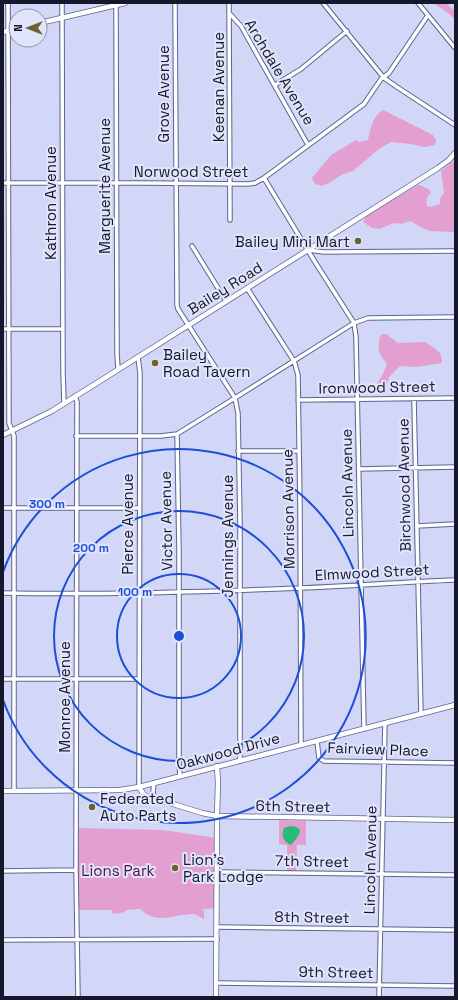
<svg xmlns="http://www.w3.org/2000/svg" width="458" height="1000" font-family="'Space Grotesk',sans-serif">
<style>
.green{fill:#e39fd0}
.water{fill:#29bb78}
.lines{fill:none;stroke-linecap:round;stroke-linejoin:round}
.minor-casing{stroke:#5d6492;stroke-width:5.5}
.tertiary-casing{stroke:#5d6492;stroke-width:6}
.minor{stroke:#fff;stroke-width:3.5}
.tertiary{stroke:#fff;stroke-width:4.5}
.ring{fill:none;stroke:#1d4ed8;stroke-width:2}
.poi-dot{fill:#6d622e;stroke:#e1e5fb;stroke-width:1.5}
.labels{text-anchor:middle;dominant-baseline:central;stroke-width:4;stroke-linejoin:round;paint-order:stroke}
.street-label{font-size:15px;fill:#15172a;stroke:#e1e5fb}
.poi-label{font-size:15px;fill:#15172a;stroke:#e1e5fb;text-anchor:start}
.park-label{font-size:15px;fill:#4d0e41;stroke:#e1e5fb}
.centre{fill:#1d4ed8;stroke:#e1e5fb;stroke-width:2}
.ring-label{font-size:12px;text-anchor:middle;font-weight:bold;fill:#1d4ed8;stroke:#e1e5fb;stroke-width:4;stroke-linejoin:round;paint-order:stroke}
</style>
<rect width="100%" height="100%" fill="#d2d7f7"/>
<path class="green" d="M433 3H446L455 11V19L444 10Z
M383 110 433 135 436 140 435 145 425 147 411 144 391 142 379 149 353 171 341 175 331 182 322 186 315 184 312 178 331 155 356 140 360 142 368 140C370 130 373 115 383 110Z
M455 160V232L430 231 421 227 410 221 401 224 394 223 379 229 372 228 363 222 368 213 418 185C422 185 425 188 429 189L431 193C426 197 426 200 427 206L430 207 440 204V198L444 193 441 171Z
M382 334H386L398 343 425 342 433 347 440 353 442 360V363L416 367 400 366 389 377 386 387 379 391 377 384 384 372 387 364C385 361 383 359 381 356 377 350 379 343 380 336Z
M279 820 306 821V845H297L296 871H287V845L279 844Z
M77 828 163 830 217 838V908L202 909 204 911V919C200 917 196 914 192 914 189 914 185 915 182 915 166 918 153 922 140 909L126 910C123 914 117 914 112 913V910H77Z"/>
<path class="water" d="M290 826C308 827 297 838 291 845 283 842 281 835 284 828Z"/>
<g class="lines">
<g class="minor-casing">
<path id="minor" d="M8 3 9 423 14 436V791
M62 3 63 372 64 403
M175 3 177 305 178 309 235 398 238 413 240 523V761
M229 3 230 220
M323 3 384 78 397 87 455 125
M418 3 455 48
M116 4 117 353 118 369
M230 14 241 26 308 145
M275 85 301 69 347 31
M264 178 315 262 354 323 356 337 364 729
M3 183H145L248 184 255 183 264 178 364 104 381 79 389 73 428 15
M192 246 226 301
M308 250 324 252 455 251
M247 288 294 361 298 375 300 507 301 745
M3 329H63
M138 357 140 373 139 787
M75 396 77 402 76 870 78 997
M414 399 421 714
M298 400 455 398
M177 434 179 551V763L180 776
M76 436H161L177 434 235 398 354 323 368 318 455 317
M238 451H299
M359 469 455 467
M3 508H139
M417 526 455 524
M3 593C102 595 201 592 300 588 352 586 403 582 455 580
M3 679H139
M317 741 319 758 324 761 455 763
M154 798 153 791 154 783
M3 871 76 870
M217 872 455 875
M217 927 455 930
M3 940 217 939
M217 983 455 986
M379 997 385 723"/>
</g>
<g class="tertiary-casing">
<path id="tertiary" d="M40 23 125 3
M3 32 16 29
M3 435 52 411 100 381 438 168 449 160 455 153
M139 787 144 795 202 813 217 816 455 820
M3 791 120 790 139 787 455 705
M216 997 217 816 218 783 217 766"/>
</g>
<use href="#minor" class="minor"/>
<use href="#tertiary" class="tertiary"/>
</g>
<g class="ring">
<circle cx="179" cy="636" r="62"/>
<circle cx="179" cy="636" r="125"/>
<path d="M3 572A187 187 0 1 1 3 700"/>
</g>
<g class="poi-dot">
<circle cx="358" cy="241" r="4"/>
<circle cx="155" cy="363" r="4"/>
<circle cx="92" cy="807" r="4"/>
<circle cx="175" cy="868" r="4"/>
</g>
<g class="labels">
<g class="street-label">
<text transform="translate(280 72) rotate(59)">Archdale Avenue</text>
<text transform="translate(218 87) rotate(-90)">Keenan Avenue</text>
<text transform="translate(163 94) rotate(-90)">Grove Avenue</text>
<text x="191" y="171">Norwood Street</text>
<text transform="translate(104 186) rotate(-90)">Marguerite Avenue</text>
<text transform="translate(50 203) rotate(-90)">Kathron Avenue</text>
<text transform="translate(225 288) rotate(-32)">Bailey Road</text>
<text transform="translate(377 387) rotate(-1)">Ironwood Street</text>
<text transform="translate(347 483) rotate(-91)">Lincoln Avenue</text>
<text transform="translate(404 485) rotate(-91)">Birchwood Avenue</text>
<text transform="translate(288 509) rotate(-91)">Morrison Avenue</text>
<text transform="translate(166 521) rotate(-91)">Victor Avenue</text>
<text transform="translate(127 524) rotate(-90)">Pierce Avenue</text>
<text transform="translate(227 536) rotate(-90)">Jennings Avenue</text>
<text transform="translate(372 572) rotate(-3)">Elmwood Street</text>
<text transform="translate(64 697) rotate(-90)">Monroe Avenue</text>
<text transform="translate(378 749) rotate(2)">Fairview Place</text>
<text transform="translate(228 751) rotate(-15)">Oakwood Drive</text>
<text transform="translate(293 806) rotate(1)">6th Street</text>
<text transform="translate(370 860) rotate(-89)">Lincoln Avenue</text>
<text transform="translate(312 861) rotate(1)">7th Street</text>
<text transform="translate(312 917) rotate(1)">8th Street</text>
<text transform="translate(336 972) rotate(1)">9th Street</text>
</g>
<g class="poi-label">
<text x="350" y="241" text-anchor="end">Bailey Mini Mart</text>
<text x="163" y="354">Bailey<tspan x="163" dy="17">Road Tavern</tspan></text>
<text x="100" y="798">Federated<tspan x="100" dy="17">Auto Parts</tspan></text>
<text x="183" y="859">Lion's<tspan x="183" dy="17">Park Lodge</tspan></text>
</g>
<g class="park-label">
<text x="118" y="870">Lions Park</text>
</g>
</g>
<circle cx="179" cy="636" r="6" class="centre"/>
<g class="ring-label">
<text x="47" y="508">300 m</text>
<text x="91" y="552">200 m</text>
<text x="135" y="596">100 m</text>
</g>
<rect width="458" height="1000" fill="none" stroke="#15172a" stroke-width="8"/>
<g transform="translate(28 28) rotate(270)"><circle r="19" fill="#e1e5fb" stroke="#8f93a7"/>
<path d="M0-3L7 15L0 10L-7 15Z" fill="#6d622e"/>
<text y="-6" font-size="11" font-weight="bold" text-anchor="middle" fill="#15172a">N</text>
</g>
</svg>
